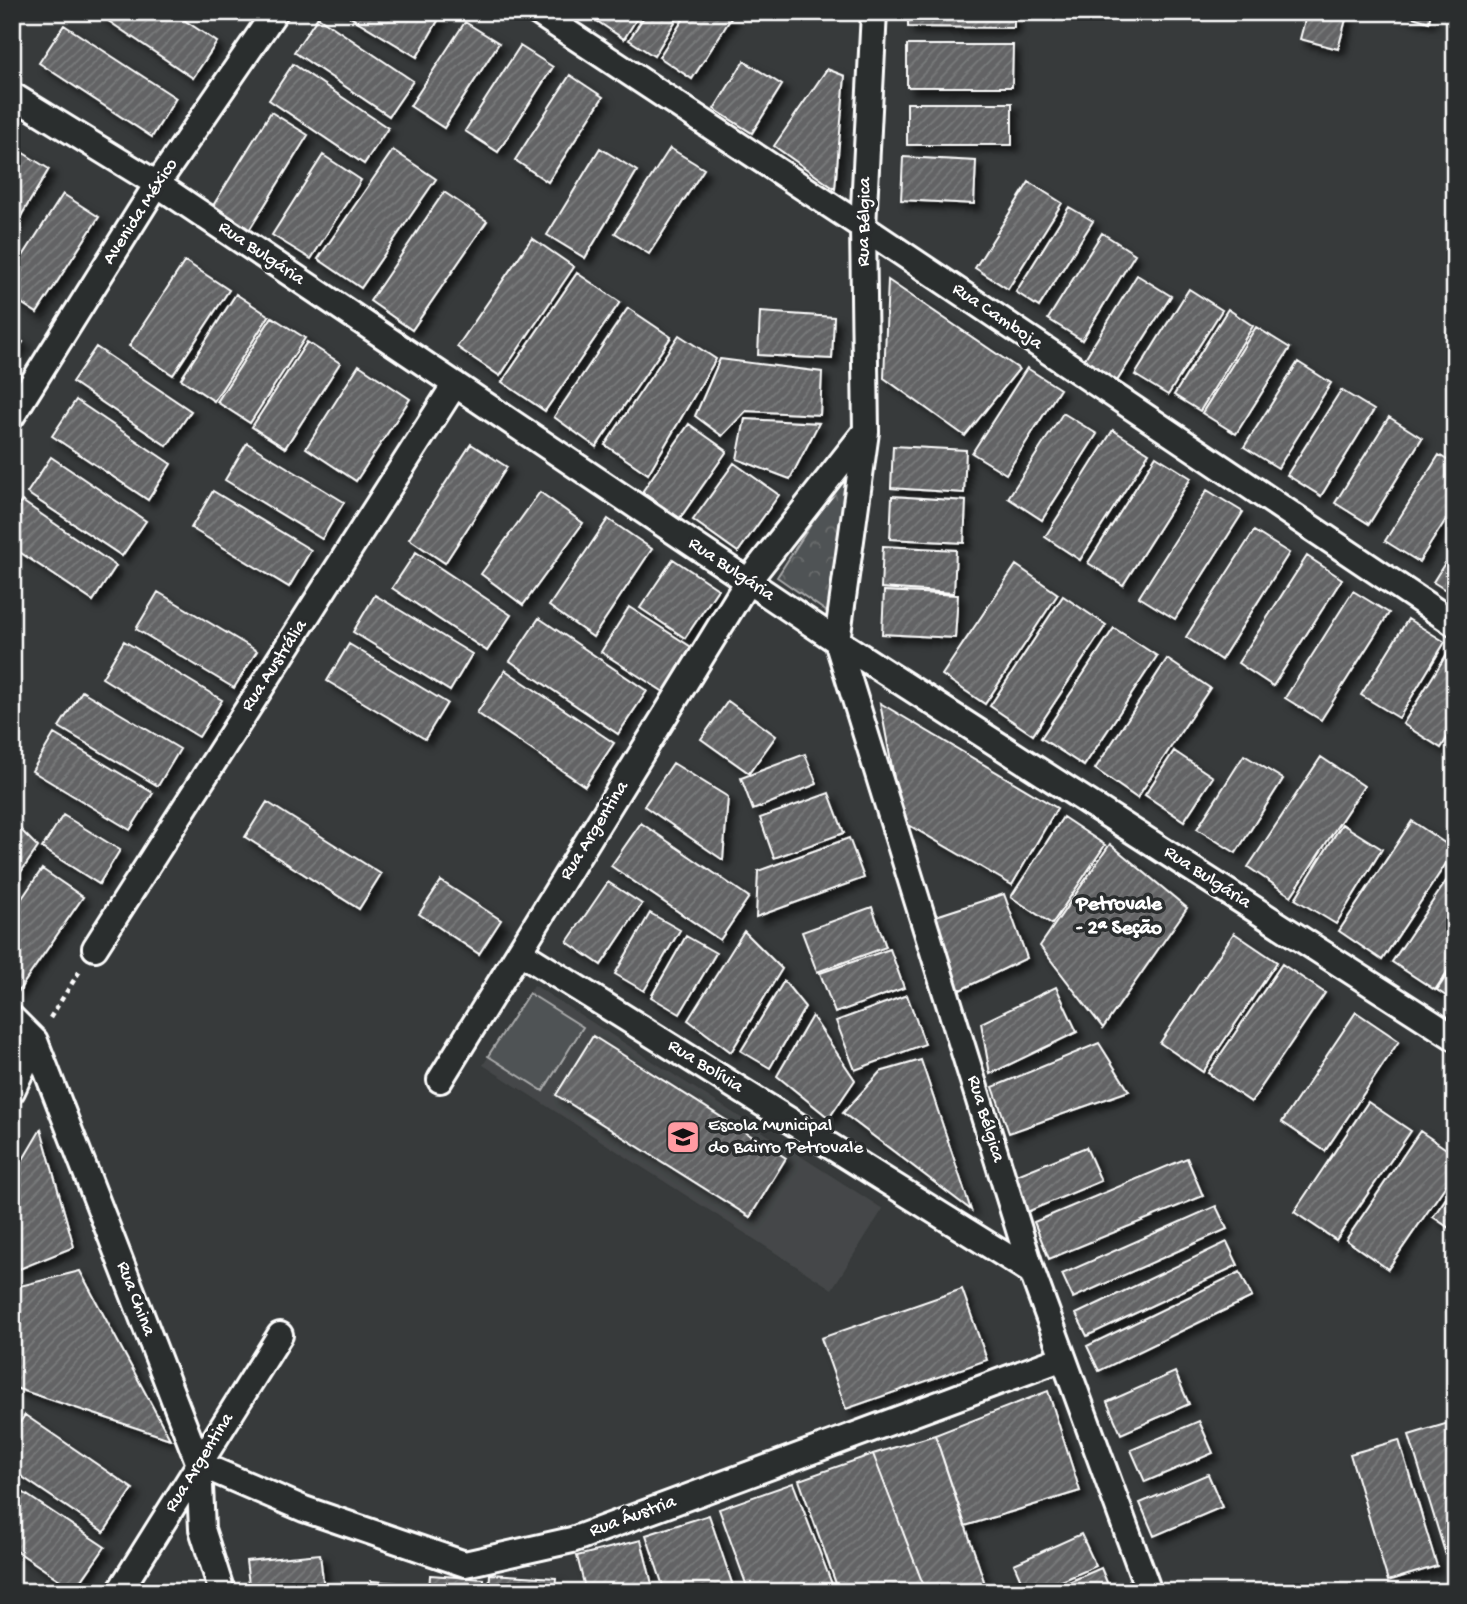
<svg xmlns="http://www.w3.org/2000/svg" width="1467" height="1604" font-family="'Gochi Hand',sans-serif">
<style>
.built{fill:#444748}
.park{fill:url(#park-crowns);stroke:#a8a9aa;stroke-width:2}
.garden{fill:#505354;stroke:#a8a9aa;stroke-width:2}
.building{fill:url(#building-hatch);stroke:#fff;stroke-width:2;filter:url(#shadow)}
.lines{fill:none;stroke-linecap:round;stroke-linejoin:round}
.street-casing{stroke:#fff;stroke-width:30}
.path{stroke:#fff;stroke-width:4.5;stroke-dasharray:5 5;stroke-linecap:butt}
.street{stroke:#2a2d2e;stroke-width:24}
.labels{text-anchor:middle;dominant-baseline:central;stroke-width:7;stroke-linejoin:round;paint-order:stroke}
.street-label{font-size:19px;fill:#fff;stroke:#2a2d2e}
.poi-label{font-size:19px;fill:#fff;stroke:#2a2d2e;text-anchor:start}
.neighbourhood-label{font-size:21px;font-weight:bold;fill:#fff;stroke:#2a2d2e}
</style>
<defs>
<pattern id="park-crowns" width="20" height="18" patternUnits="userSpaceOnUse" patternTransform="scale(1.75)"><rect width="20" height="18" fill="#505354"/><path d="M2 6a3 3 0 1 1 6 0M12 15a3 3 0 1 1 6 0" fill="none" stroke="#6a6d6e"/></pattern>
<pattern id="building-hatch" width="6" height="6" patternUnits="userSpaceOnUse" patternTransform="scale(1.75)"><rect width="6" height="6" fill="#636465"/><path d="M-1 1l2-2M0 6l6-6M5 7l2-2" fill="none" stroke="#7a7b7c"/></pattern>
<filter id="shadow"><feDropShadow dx="6" dy="6" stdDeviation="3.5" flood-color="#0009"/></filter>
</defs>
<rect width="100%" height="100%" fill="#373a3b"/>
<filter id="ink" filterUnits="userSpaceOnUse"><feTurbulence type="fractalNoise" baseFrequency=".0143" numOctaves="2"/><feDisplacementMap in="SourceGraphic" scale="14" xChannelSelector="R" yChannelSelector="G"/><feConvolveMatrix kernelMatrix="1 2 1 2 8 2 1 2 1" color-interpolation-filters="sRGB"/></filter>
<g filter="url(#ink)">
<path class="built" d="M534 985 883 1209 832 1289 483 1065Z"/>
<path class="park" d="M850 464 830 614 777 577Z"/>
<path class="garden" d="M529 993 583 1027 543 1091 488 1056Z"/>
<path class="building" d="M99 12H172L217 42 193 78 98 14Z
M342 12H443L417 57Z
M594 12H641L624 39 591 17Z
M647 12H681L654 56 629 40Z
M688 12H735L692 79 659 57Z
M908 12H1014V28L908 27Z
M1307 12H1348L1338 49 1300 39Z
M1396 12H1431L1429 22Z
M318 17 413 81 389 116 294 52Z
M465 22 499 43 444 128 410 106Z
M64 25 176 98 152 137 39 63Z
M907 45H1013L1012 87H907Z
M520 46 553 67 498 152 465 131Z
M744 61 782 85 752 133 714 109Z
M293 64 388 128 364 164 269 100Z
M827 69 845 76 835 189 774 146Z
M570 75 603 97 548 182 515 160Z
M907 103H1012V145H907Z
M271 112 308 135 248 232 211 209Z
M12 146 49 169 12 231Z
M600 148 637 171 585 258 547 235Z
M670 148 704 169 649 254 615 233Z
M393 150 436 179 361 288 318 259Z
M323 155 361 180 311 259 272 235Z
M903 157 976 161 974 204 901 200Z
M1029 182 1062 203 1008 289 975 268Z
M444 192 487 221 412 330 370 301Z
M63 194 99 217 37 313 12 297V273Z
M1069 207 1093 221 1039 307 1016 292Z
M1102 233 1135 254 1082 340 1048 319Z
M532 238 574 267 500 376 457 347Z
M185 261 229 290 173 375 129 346Z
M577 273 620 302 545 411 502 382Z
M1137 275 1171 296 1117 381 1084 360Z
M888 280 1019 369 965 436 884 378Z
M1189 289 1222 310 1168 395 1135 375Z
M236 294 269 316 214 401 181 379Z
M628 308 671 337 596 447 554 417Z
M1228 309 1253 326 1200 411 1174 395Z
M760 312 834 317 832 359 758 355Z
M272 317 305 338 250 423 217 402Z
M1256 327 1290 348 1236 434 1202 413Z
M12 335 23 342 12 358Z
M679 335 716 359 648 474 605 445Z
M307 342 340 363 285 448 252 427Z
M96 347 191 411 167 446 72 382Z
M720 359 822 372 820 415 746 411 722 436 695 416Z
M1298 362 1331 383 1278 468 1244 447Z
M359 365 410 399 356 481 306 448Z
M1027 368 1060 389 1006 474 972 453Z
M1341 390 1374 410 1321 496 1287 475Z
M76 400 171 464 148 500 52 436Z
M1063 413 1097 434 1042 520 1008 498Z
M1389 417 1422 438 1369 524 1335 503Z
M745 419 819 423 790 479 737 459Z
M689 424 727 451 680 518 642 492Z
M1113 430 1149 453 1080 560 1045 537Z
M247 443 344 502 322 539 225 480Z
M471 444 507 467 445 563 409 539Z
M893 446 966 450 964 493 891 488Z
M1439 455 1455 465V505L1419 562 1385 541Z
M1156 456 1191 478 1123 585 1088 563Z
M51 457 146 521 122 556 27 493Z
M734 463 779 495 738 552 693 520Z
M1207 490 1243 512 1175 619 1139 597Z
M213 491 311 550 289 587 191 528Z
M540 492 583 523 523 605 481 574Z
M892 496 966 501 964 543 890 539Z
M22 501 116 566 93 601 12 547V515Z
M608 519 652 549 593 637 549 606Z
M1254 531 1289 553 1221 660 1186 637Z
M883 546 956 550 954 593 881 588Z
M1455 547V596L1433 582Z
M416 552 511 615 487 651 392 588Z
M1307 556 1342 579 1273 686 1238 663Z
M673 559 718 589 685 638 640 608Z
M1016 565 1058 594 985 704 942 675Z
M884 591 958 595 955 638 882 634Z
M1353 591 1389 613 1321 720 1285 698Z
M158 592 257 651 234 688 136 629Z
M375 595 472 654 450 691 353 632Z
M1063 596 1106 625 1033 735 990 706Z
M629 607 696 650 667 694 601 652Z
M539 618 647 691 618 734 510 661Z
M1408 619 1445 642 1399 718 1361 695Z
M1114 628 1157 656 1084 766 1041 738Z
M124 641 222 700 199 737 102 678Z
M349 644 447 703 425 739 327 681Z
M1450 649 1455 652V725L1441 748 1403 724Z
M1167 659 1210 688 1137 798 1095 769Z
M505 670 614 743 585 786 477 713Z
M82 691 180 749 158 786 59 727Z
M728 701 776 736 749 773 701 739Z
M880 703 1057 808 1012 885 902 821Z
M54 734 153 793 130 830 32 771Z
M1174 751 1213 777 1184 821 1145 795Z
M805 754 817 784 753 810 741 778Z
M1244 755 1283 779 1236 853 1197 829Z
M1321 757 1364 786 1291 896 1248 867Z
M673 763 728 797 723 860 644 806Z
M829 793 844 833 774 858 760 818Z
M267 802 381 874 359 909 245 837Z
M63 815 120 850 99 884 42 848Z
M1063 817 1105 845 1052 924 1011 897Z
M1412 821 1455 850 1382 960 1339 931Z
M641 823 749 897 720 940 611 866Z
M1342 824 1382 849 1336 924 1295 899Z
M21 830 38 847 12 885V838Z
M849 838 864 878 756 917 758 871Z
M1110 844 1187 908 1103 1028 1040 946Z
M1455 868V960L1435 990 1392 962Z
M42 869 83 897 15 996 12 994V913Z
M441 881 501 920 479 954 419 914Z
M608 882 642 904 601 965 567 942Z
M1004 894 1027 958 958 991 936 916Z
M872 907 886 947 817 972 802 932Z
M650 913 680 930 644 991 615 974Z
M744 931 782 969 731 1052 688 1020Z
M1234 933 1277 962 1203 1072 1160 1043Z
M686 936 716 953 680 1014 651 997Z
M890 949 904 988 835 1013 820 973Z
M1455 963V1002L1437 990Z
M1282 964 1325 993 1251 1102 1208 1073Z
M784 981 805 1007 770 1068 741 1051Z
M1056 987 1077 1032 990 1074 981 1023Z
M907 995 925 1044 855 1070 836 1021Z
M1356 1012 1399 1041 1325 1151 1282 1122Z
M812 1016 855 1080 829 1118 777 1076Z
M593 1036 786 1158 750 1217 556 1095Z
M1099 1043 1129 1091 1009 1133 993 1087Z
M921 1060 971 1210 843 1113 880 1072Z
M1368 1102 1411 1131 1336 1240 1294 1212Z
M41 1129 74 1247 12 1272V1178Z
M1420 1131 1455 1155V1172L1388 1269 1346 1240Z
M1086 1147 1101 1181 1027 1212 1012 1177Z
M1187 1158 1203 1196 1049 1259 1034 1222Z
M1455 1185V1232L1433 1217Z
M1216 1206 1227 1229 1073 1298 1062 1274Z
M1227 1242 1238 1265 1087 1336 1076 1314Z
M80 1271 170 1439 12 1387 20 1286Z
M1240 1272 1252 1297 1099 1371 1087 1346Z
M962 1289 987 1360 846 1409 821 1338Z
M1175 1372 1189 1404 1121 1434 1107 1402Z
M1048 1391 1080 1491 965 1526 935 1435Z
M25 1415 133 1489 104 1532 12 1470V1434Z
M1199 1421 1213 1453 1145 1482 1131 1450Z
M1455 1421V1560L1448 1562 1409 1435Z
M935 1435 987 1590 982 1592H926L873 1454Z
M1399 1440 1437 1566 1388 1581 1350 1454Z
M873 1454 926 1592H839L799 1480Z
M1208 1474 1222 1507 1154 1536 1140 1503Z
M793 1483 835 1592H749L719 1509Z
M12 1485 105 1547 75 1590 12 1548Z
M709 1515 735 1592H665L646 1535Z
M1081 1534 1096 1566 1037 1592H1026L1014 1564Z
M641 1540 654 1592H586L577 1556Z
M320 1554 324 1589 296 1592H250L246 1561Z
M1101 1568 1111 1592H1046Z
M490 1574 556 1578 555 1592H489Z
M430 1575 484 1579V1592H429Z
M371 1581 425 1585V1592H370Z"/>
<g class="lines">
<g class="street-casing">
<path id="street" d="M537 12 863 227 1455 624
M874 12 863 227 866 432 837 641 1032 1272 1149 1592
M12 95 157 184 837 641 1455 1038
M12 416 157 184 275 12
M95 948 455 384
M520 952 1032 1272
M12 1018 35 1041 199 1464 202 1529 222 1592
M440 1080 748 581 865 432
M12 1091 35 1041
M199 1464 304 1509 465 1564 572 1540 1063 1358
M119 1592 280 1335"/>
</g>
<path class="path" d="M50 1018 81 969"/>
<use href="#street" class="street"/>
</g>
</g>
<defs>
<g id="school-square" transform="scale(1.75)"><rect x="-9" y="-9" width="18" height="18" rx="4" fill="#ff9aa2" stroke="#2a2d2e"/><path d="M0-5L7-2L0 1L-7-2ZM-4 1L0 2.5L4 1V4Q0 6-4 4Z" fill="#111"/></g>
</defs>
<g fill-rule="evenodd">
<use href="#school-square" x="683" y="1137"/>
</g>
<g class="labels">
<g class="street-label">
<text transform="translate(141 212) rotate(-57)">Avenida México</text>
<text transform="translate(865 222) rotate(-89)">Rua Bélgica</text>
<text transform="translate(261 254) rotate(34)">Rua Bulgária</text>
<text transform="translate(997 317) rotate(34)">Rua Camboja</text>
<text transform="translate(731 570) rotate(34)">Rua Bulgária</text>
<text transform="translate(275 666) rotate(-57)">Rua Austrália</text>
<text transform="translate(595 831) rotate(-58)">Rua Argentina</text>
<text transform="translate(1207 878) rotate(33)">Rua Bulgária</text>
<text transform="translate(705 1067) rotate(32)">Rua Bolívia</text>
<text transform="translate(985 1119) rotate(73)">Rua Bélgica</text>
<text transform="translate(135 1299) rotate(69)">Rua China</text>
<text transform="translate(200 1463) rotate(-58)">Rua Argentina</text>
<text transform="translate(633 1517) rotate(-20)">Rua Áustria</text>
</g>
<g class="poi-label">
<text x="708" y="1126">Escola Municipal<tspan x="708" dy="22">do Bairro Petrovale</tspan></text>
</g>
<g class="neighbourhood-label">
<text x="1119" y="905">Petrovale<tspan x="1119" dy="24">- 2ª Seção</tspan></text>
</g>
</g>
<rect width="1467" height="1604" fill="none" stroke="#2a2d2e" stroke-width="42"/>
<rect x="21" y="21" width="1425" height="1562" fill="none" stroke="#fff" stroke-width="2.5" filter="url(#ink)"/>
</svg>
